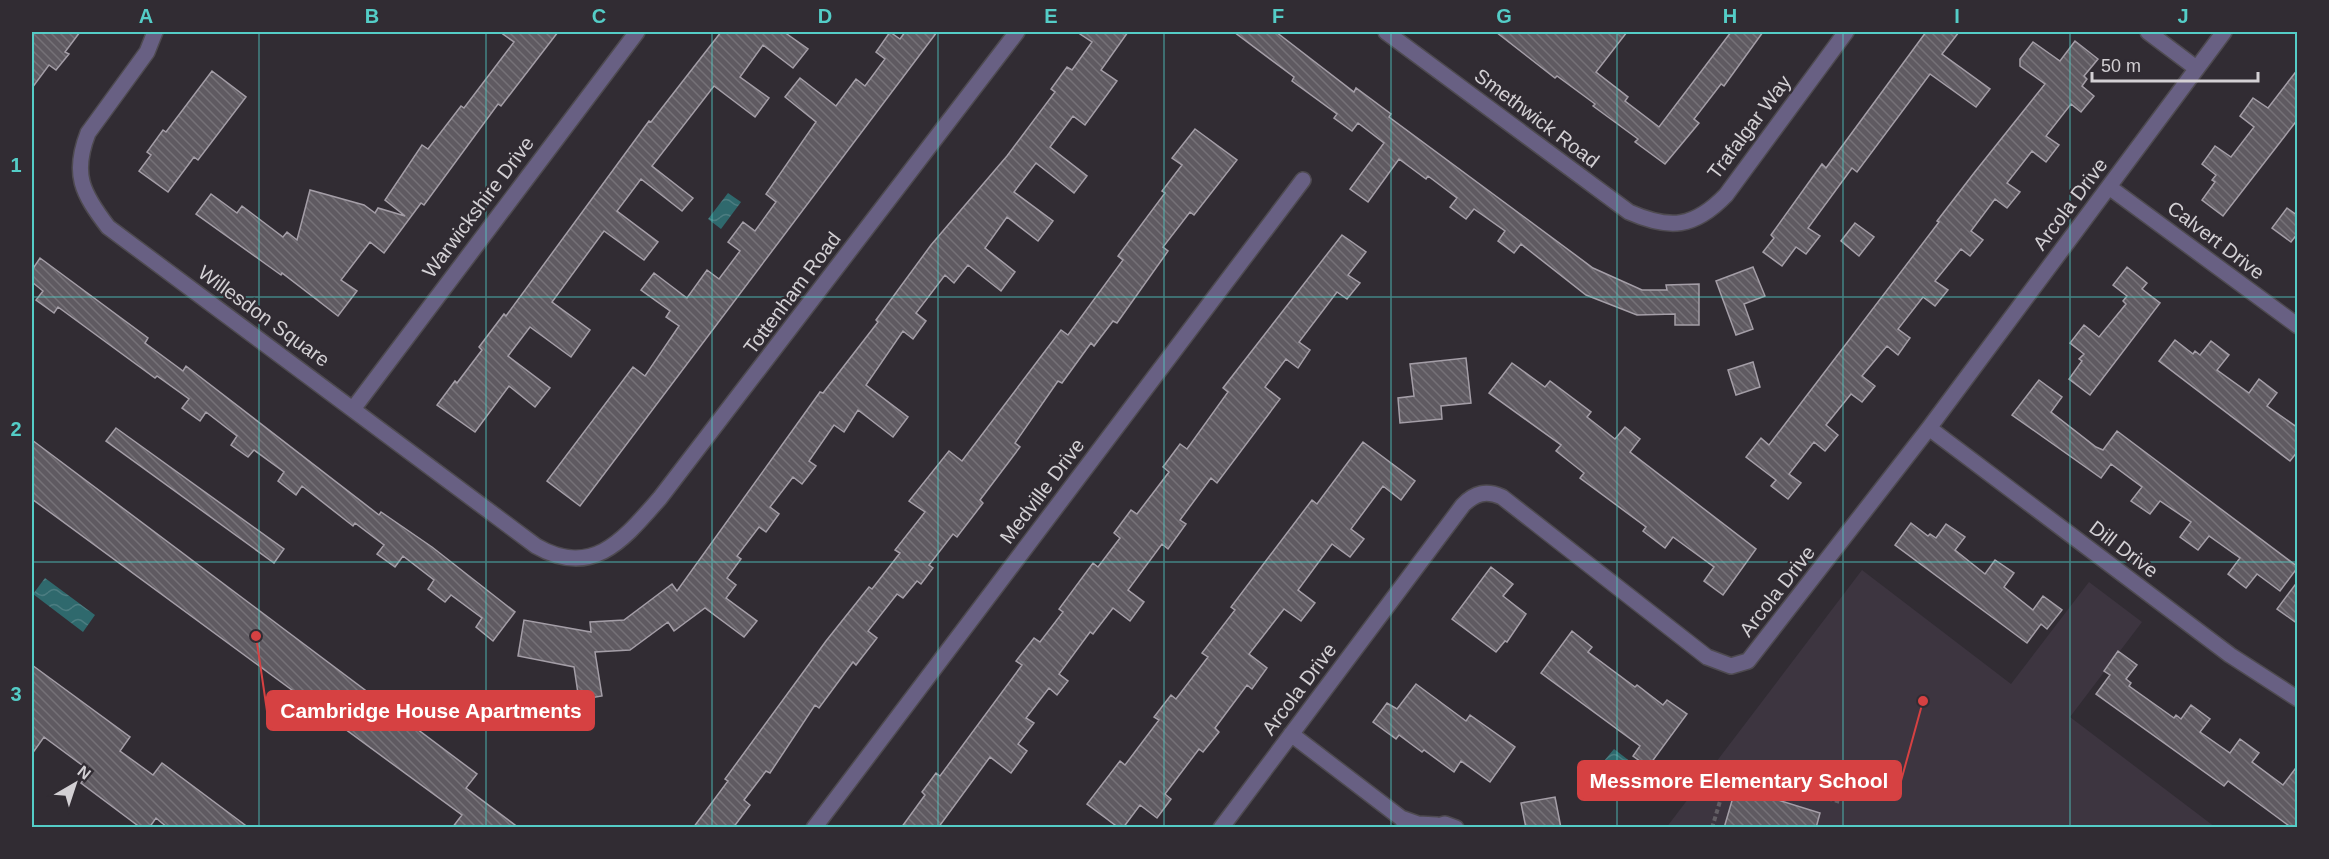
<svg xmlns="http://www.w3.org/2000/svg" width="2329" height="859" font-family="Arial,sans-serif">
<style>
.built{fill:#3d3540}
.water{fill:url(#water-waves)}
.building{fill:url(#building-back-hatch);stroke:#a49ea7;stroke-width:1.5}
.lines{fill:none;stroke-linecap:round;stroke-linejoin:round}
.minor-casing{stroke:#4e4a50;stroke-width:18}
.path{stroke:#635e64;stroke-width:4;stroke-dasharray:4.5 3;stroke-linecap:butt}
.minor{stroke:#686083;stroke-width:15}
.grid{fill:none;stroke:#54cdc7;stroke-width:1.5;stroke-opacity:0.55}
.labels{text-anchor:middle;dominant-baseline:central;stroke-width:4.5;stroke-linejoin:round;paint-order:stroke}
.street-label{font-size:20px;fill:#d3d0d4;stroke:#312c33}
.leader{fill:none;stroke:#d64142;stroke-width:2}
.callout-dot{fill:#d64142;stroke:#312c33;stroke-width:2}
.callout{fill:#d64142;stroke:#d64142;stroke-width:2}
.callout-label{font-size:21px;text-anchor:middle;font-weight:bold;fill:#fff}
.neatline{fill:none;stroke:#54cdc7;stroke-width:2}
.grid-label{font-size:20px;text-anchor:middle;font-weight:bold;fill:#54cdc7}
</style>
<defs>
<pattern id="water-waves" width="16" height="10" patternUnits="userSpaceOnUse" patternTransform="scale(1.5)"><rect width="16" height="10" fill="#2f696d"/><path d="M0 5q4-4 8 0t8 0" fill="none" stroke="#4c7d81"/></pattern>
<pattern id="building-back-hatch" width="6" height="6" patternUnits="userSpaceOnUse" patternTransform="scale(1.5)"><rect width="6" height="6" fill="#5f5a61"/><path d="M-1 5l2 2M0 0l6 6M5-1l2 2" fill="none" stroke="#757177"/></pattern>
</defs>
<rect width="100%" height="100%" fill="#312c33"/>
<path class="built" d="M1862 570 2011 684 2089 582 2142 622 2070 717 2215 827 1666 828Z"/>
<path class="water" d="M728 193 741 202 721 229 708 219Z
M45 578 95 615 83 632 33 594Z
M1614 749 1640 769 1630 782 1604 761Z"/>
<path class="building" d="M32 32H80L65 52 69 54 56 70 49 65 32 88Z
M500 32H558L501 106 498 104 424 205 421 203 384 253 370 242 341 280 357 291 338 316 282 273 281 275 196 214 211 194 237 213 242 206 283 237 287 232 297 240 310 190 364 205 375 213 378 208 405 216 385 200 422 145 428 149 461 106 464 108 514 42Z
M721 32H784L808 49 793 68 763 45 740 77 769 98 755 117 714 86 652 166 693 198 682 211 641 179 617 211 658 242 644 260 604 231 552 302 590 330 571 357 530 327 508 356 550 388 535 407 509 386 475 432 437 405 455 381 457 383 482 350 479 347 504 314 506 316 649 121 651 122Z
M890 32 900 39 905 32H937L580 506 547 481 633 367 645 376 679 326 666 317 670 311 641 290 654 273 687 298 707 270 719 279 740 251 728 242 743 222 755 231 776 202 766 194 816 122 785 97 800 78 836 106 856 79 865 86 885 59 876 52Z
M1077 32H1128L1101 70 1117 81 1085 125 1073 116 1050 147 1087 176 1074 193 1036 163 1014 192 1053 221 1038 241 1007 217 985 248 1015 272 1001 291 968 265 954 283 945 275 916 313 926 321 913 339 903 331 866 385 908 417 893 437 858 410 844 432 834 425 809 461 816 466 802 484 793 477 770 507 779 514 766 532 759 527 737 556 741 559 727 578 736 585 726 598 757 621 744 637 705 608 674 631 668 622 630 650 595 652 602 696 579 700 574 667 518 656 524 620 591 632 590 622 624 620 672 584 677 591 820 392 823 393 878 322 876 320 931 245 1007 156 1055 92 1051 89 1067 67 1072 70 1092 42Z
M1234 32H1276L1354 92 1356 88 1391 114 1389 117 1593 268 1642 290H1667L1666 285 1699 284V325H1675V314L1637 315 1586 295 1521 244 1514 253 1498 241 1505 231 1474 209 1466 219 1450 207 1457 198 1428 176 1426 179 1399 159 1368 202 1350 189 1384 143 1358 123 1352 131 1334 118 1337 114 1292 81 1294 77Z
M1496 32H1627L1596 72 1628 97 1625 101 1659 127 1731 32H1763L1724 86 1721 84 1694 119 1699 123 1665 164 1635 142 1638 139 1593 106 1595 104 1557 76 1555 78Z
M1926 32H1959L1942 54 1990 89 1976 107 1930 74 1857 172 1852 168 1808 228 1820 236 1806 254 1796 247 1782 266 1763 252 1774 238 1771 235 1822 164 1826 168Z
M2075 41 2098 59 2084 76 2087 79 2082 86 2094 96 2081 112 2071 104 2046 136 2059 145 2046 162 2032 151 2007 183 2020 192 2007 208 1995 199 1971 231 1983 240 1970 256 1961 249 1935 281 1948 290 1935 306 1923 297 1898 329 1910 338 1898 355 1887 346 1862 376 1875 386 1862 402 1851 394 1826 425 1838 435 1825 451 1814 442 1789 474 1801 483 1788 499 1771 486 1776 480 1746 457 1761 438 1769 445 1939 222 1937 221 1974 173 2045 84 2020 66V59L2033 42 2060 61Z
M2298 69V119L2223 216 2202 200 2215 182 2212 180 2216 175 2202 164 2215 146 2231 157 2254 127 2240 116 2253 98 2268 108Z
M212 71 246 97 198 160 194 157 168 192 139 171 151 155 147 152 163 130 166 132Z
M1195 129 1237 160 1194 215 1190 212 1163 247 1168 251 1117 323 1113 321 1094 346 1091 343 1062 383 1058 381 1015 443 1020 447 980 500 983 503 957 537 953 534 929 565 933 568 921 584 917 581 903 598 897 594 868 631 877 638 856 665 853 662 819 708 815 705 770 773 766 771 744 800 750 805 733 828H693L728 781 725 779 826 641 869 587 872 589 900 553 895 550 925 512 909 501 949 451 962 461 1061 330 1068 335 1123 260 1118 256 1165 193 1162 191 1182 165 1172 158Z
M2287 208 2298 216V233L2291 242 2272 228Z
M1855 223 1874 237 1859 256 1841 241Z
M1342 235 1366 252 1348 275 1360 283 1347 299 1337 292 1299 342 1310 350 1298 368 1286 359 1265 387 1280 399 1217 483 1211 478 1180 520 1186 524 1168 549 1162 544 1128 590 1144 602 1130 621 1113 608 1093 634 1090 632 1059 674 1068 681 1057 695 1049 688 1026 718 1034 723 1018 744 1027 751 1011 773 990 757 938 828H901L925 795 922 792 936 773 940 776 1022 665 1016 661 1034 638 1040 642 1063 612 1059 609 1093 563 1098 567 1120 538 1114 533 1131 510 1137 514 1169 472 1163 467 1180 444 1187 449 1228 392 1223 388Z
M40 258 148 338 145 343 183 371 186 366 379 515 381 512 432 547 515 612 493 641 476 627 482 618 451 595 445 602 428 589 434 580 403 556 395 567 377 554 384 545 355 523 353 526 302 486 296 495 278 481 284 472 254 450 248 457 231 445 237 436 206 412 200 421 182 408 189 399 157 376 155 378 58 307 54 313 36 300 43 291 32 282V270Z
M1753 267 1765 296 1744 304 1753 329 1736 335 1716 281Z
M2127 267 2147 283 2142 289 2160 303 2090 395 2069 379 2082 361 2079 359 2084 354 2070 343 2084 325 2099 337 2126 304 2123 301 2127 296 2113 285Z
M2175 340 2193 354 2195 351 2200 355 2211 341 2229 355 2217 370 2249 393 2259 379 2277 393 2267 406 2298 428V451L2290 461 2159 361Z
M1466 358 1471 403 1441 406 1442 419 1400 423 1398 398 1414 396 1410 364Z
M1753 362 1760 387 1736 395 1728 370Z
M1512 363 1545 387 1550 381 1591 412 1587 417 1615 439 1625 427 1640 439 1630 452 1756 549 1723 595 1704 581 1714 567 1673 537 1665 548 1643 531 1646 527 1580 478 1584 473 1556 451 1561 445 1489 393Z
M2039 380 2062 397 2051 412 2096 447 2103 450 2117 431 2298 567 2280 591 2257 574 2246 588 2228 574 2240 558 2209 536 2198 550 2180 537 2191 522 2160 501 2150 514 2131 501 2142 487 2111 464 2101 478 2012 415Z
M116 428 284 549 274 563 106 441Z
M32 440 477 774 466 788 519 828H452L462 815 32 499Z
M1363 442 1415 481 1401 500 1383 486 1351 529 1364 539 1350 557 1332 544 1298 590 1315 603 1301 621 1284 609 1249 654 1267 668 1252 689 1247 685 1215 728 1219 732 1203 752 1199 749 1165 794 1171 799 1157 818 1140 805 1123 828H1119L1087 804 1120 761 1125 765 1159 720 1154 717 1171 695 1176 699 1208 657 1202 653 1235 610 1231 607 1312 500 1317 504Z
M1911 523 1928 536 1930 534 1936 538 1946 524 1965 537 1955 550 1985 574 1995 560 2014 573 2004 587 2033 610 2043 596 2062 610 2047 629 2041 624 2027 643 1895 545Z
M1491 567 1513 584 1503 596 1526 614 1507 642 1505 641 1496 652 1452 619Z
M2298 581V624L2277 609Z
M1572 631 1592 647 1588 652 1635 687 1637 685 1663 705 1667 700 1687 714 1648 767 1633 756 1640 746 1541 673Z
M2118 651 2137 665 2126 679 2131 683 2129 686 2174 718 2176 715 2181 719 2191 705 2210 719 2200 732 2230 753 2240 739 2259 753 2252 762 2283 785 2298 765V828H2292L2228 781 2224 786 2096 694 2110 675 2104 671Z
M32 665 130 737 120 751 153 775 162 763 249 828H168L156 818 149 828H141L81 783 90 771 44 737 32 754Z
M1416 684 1466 721 1470 715 1515 747 1490 782 1461 761 1454 772 1424 750 1422 752 1399 735 1396 739 1373 722 1387 703 1397 709Z
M1736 787 1820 813 1816 828H1724Z
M1555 797 1561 828H1526L1521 803Z"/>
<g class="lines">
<g class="minor-casing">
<path id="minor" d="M155 32 147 52 88 133C72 174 82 193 108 227L536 546C593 579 624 539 660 498L1017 32
M1386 32 1629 212C1670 230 1694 228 1726 195L1846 32
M2148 32 2196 68
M2109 187 2298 326
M353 409 637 32
M1929 428 2230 655 2298 699
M1291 734 1401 818 1408 828
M1401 818 1418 824 1437 825
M814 828 1303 180
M1221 828 1463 505C1475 493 1486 490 1502 497L1707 657 1731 666 1748 661 1929 428 2224 32
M1431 828 1445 824 1456 828"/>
</g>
<path class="path" d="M1712 828 1730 768 1840 802"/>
<use href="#minor" class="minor"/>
</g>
<path class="grid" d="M259 32V828M486 32V828M712 32V828M938 32V828M1164 32V828M1391 32V828M1617 32V828M1843 32V828M2070 32V828M32 297H2298M32 562H2298"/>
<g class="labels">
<g class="street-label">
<text transform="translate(1537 118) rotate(37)">Smethwick Road</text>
<text transform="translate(1749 127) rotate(-53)">Trafalgar Way</text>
<text transform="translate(2070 204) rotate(-53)">Arcola Drive</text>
<text transform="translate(478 207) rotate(-53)">Warwickshire Drive</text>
<text transform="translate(2216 240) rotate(37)">Calvert Drive</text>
<text transform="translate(792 293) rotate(-53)">Tottenham Road</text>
<text transform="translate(264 316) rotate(36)">Willesdon Square</text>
<text transform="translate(1042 491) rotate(-53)">Medville Drive</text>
<text transform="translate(2124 549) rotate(37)">Dill Drive</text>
<text transform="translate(1777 591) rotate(-52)">Arcola Drive</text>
<text transform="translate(1299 689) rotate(-53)">Arcola Drive</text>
</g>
</g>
<path class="leader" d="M256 636L267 711M1923 701L1901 781"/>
<g class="callout-dot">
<circle cx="256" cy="636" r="6"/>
<circle cx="1923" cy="701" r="6"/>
</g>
<g class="callout">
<rect x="267" y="691" width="327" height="39" rx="6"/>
<rect x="1578" y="761" width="323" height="39" rx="6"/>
</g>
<g class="callout-label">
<text x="431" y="718">Cambridge House Apartments</text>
<text x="1739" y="788">Messmore Elementary School</text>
</g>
<rect width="2329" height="859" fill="none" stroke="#312c33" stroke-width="66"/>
<g transform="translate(75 784) rotate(39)" stroke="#312c33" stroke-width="4.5" paint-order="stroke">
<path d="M0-4.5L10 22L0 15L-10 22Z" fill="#d3d0d4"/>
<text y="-9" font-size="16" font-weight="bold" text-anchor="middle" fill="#d3d0d4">N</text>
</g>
<path d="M2092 72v9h166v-9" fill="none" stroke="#d3d0d4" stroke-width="3"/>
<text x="2101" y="72" font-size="18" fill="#d3d0d4" stroke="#312c33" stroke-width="4.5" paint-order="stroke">50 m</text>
<rect x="33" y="33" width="2263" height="793" class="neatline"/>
<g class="grid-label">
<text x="146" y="23">A</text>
<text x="372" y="23">B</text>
<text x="599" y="23">C</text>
<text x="825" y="23">D</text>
<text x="1051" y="23">E</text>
<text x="1278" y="23">F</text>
<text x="1504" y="23">G</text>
<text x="1730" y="23">H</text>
<text x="1957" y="23">I</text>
<text x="2183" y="23">J</text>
<text x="16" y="172">1</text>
<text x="16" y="436">2</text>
<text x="16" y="701">3</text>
</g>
</svg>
